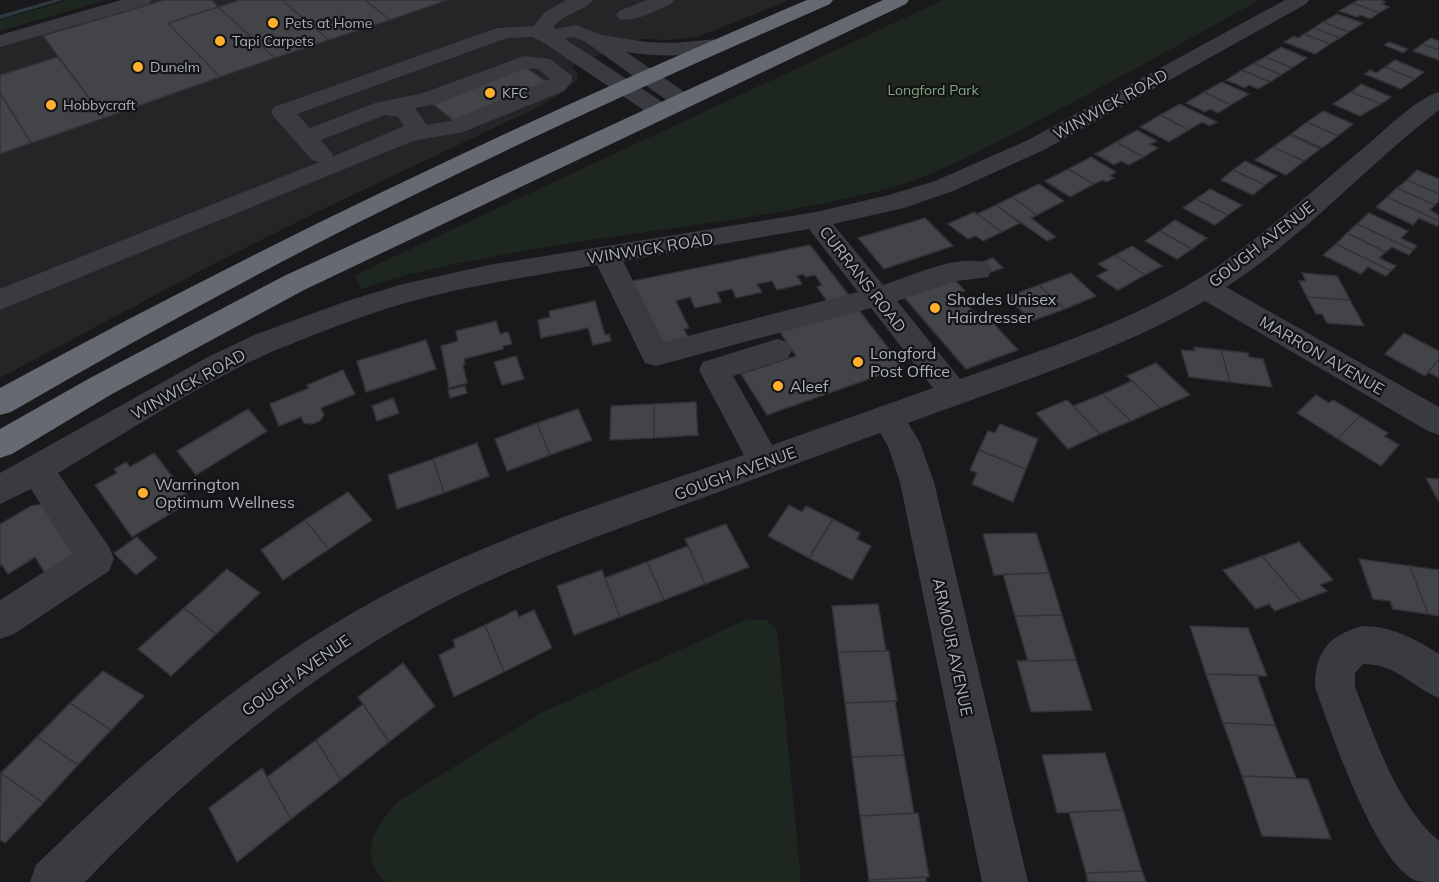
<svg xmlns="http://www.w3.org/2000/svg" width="1439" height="882" font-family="Mulish,sans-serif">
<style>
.built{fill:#252528}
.green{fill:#1e271f}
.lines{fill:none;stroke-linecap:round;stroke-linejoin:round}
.stream{fill:#2e3941;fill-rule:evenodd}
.building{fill:#434448;stroke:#333337;stroke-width:1.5}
.minor{fill:#3a3b41;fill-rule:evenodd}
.highway{fill:#656972;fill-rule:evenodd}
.poi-dot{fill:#feb02e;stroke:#141416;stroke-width:2}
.labels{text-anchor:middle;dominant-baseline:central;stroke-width:4.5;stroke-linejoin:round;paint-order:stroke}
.far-poi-label{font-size:14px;fill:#aab0bc;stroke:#141416;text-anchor:start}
.far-park-label{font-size:14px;fill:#80a881;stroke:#141416}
.street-label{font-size:16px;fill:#aab0bc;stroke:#141416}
.poi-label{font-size:16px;fill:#aab0bc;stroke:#141416;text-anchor:start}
</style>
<rect width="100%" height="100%" fill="#19191b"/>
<path class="built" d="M130 0H789L698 37 669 40 641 39 571 66 578 74 577 80 557 96 538 107 317 212 202 270 0 378V37Z"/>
<path class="green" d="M69 0H106L0 31V20Z
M943 0H1259C1188 40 1117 79 1045 117 991 145 938 176 879 191 750 223 617 232 486 258 444 266 402 274 361 289L355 275Z
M748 619 766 620 777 629 801 882H386C355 856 377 823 399 801L539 714Z"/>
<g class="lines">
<path class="stream" d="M53 0H63L0 19V15Z"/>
</g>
<path class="building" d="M164 0H212L218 7 168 23 220 77 104 118 43 36Z
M240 0H282L329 40 275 58 218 7Z
M282 0H365L390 20 329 40Z
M365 0H447L390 20Z
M1358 0H1380L1385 2 1382 4 1389 7 1379 13 1353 3Z
M1353 3 1379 13 1370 19 1361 15 1357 17 1339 11Z
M218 7 275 58 220 77 168 23Z
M1337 14 1363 23 1349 32 1323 22Z
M1323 22 1349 32 1340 38 1314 28Z
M1314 28 1340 38 1330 44 1304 34Z
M1304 34 1330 44 1315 54 1284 42 1294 36 1298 38Z
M1431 38 1439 41V50L1422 44Z
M1389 42 1408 49 1403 53 1384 45Z
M1422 44 1439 50V60L1413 51Z
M1281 47 1307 58 1292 68 1265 57Z
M58 57 104 118 31 143 0 93V75Z
M1265 57 1292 68 1281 75 1254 63Z
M1395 60 1424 72 1415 79 1385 67Z
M1254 63 1281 75 1270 82 1242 70Z
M525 67 547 82 454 121 433 104Z
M1385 67 1415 79 1401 89 1365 74 1370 70 1376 73Z
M1242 70 1270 82 1258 89 1249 85 1245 88 1226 80Z
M1222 82 1249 94 1231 105 1204 92Z
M1361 84 1391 97 1381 104 1351 92Z
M1204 92 1231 105 1218 113 1210 109 1205 112 1186 103Z
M1351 92 1381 104 1360 116 1333 104Z
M0 93 31 143 0 154Z
M1180 104 1217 122 1210 126 1202 122 1189 130 1160 115Z
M1323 111 1353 124 1338 136 1307 122Z
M1160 115 1189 130 1169 142 1140 127Z
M1307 122 1338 136 1322 148 1291 134Z
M1137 130 1157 141 1150 144 1158 148 1144 157 1116 142Z
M1290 135 1320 149 1304 161 1273 147Z
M1116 142 1144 157 1129 165 1121 161 1114 165 1095 154Z
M1273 147 1304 161 1286 175 1255 160Z
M1091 157 1116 172 1110 176 1114 178 1107 182 1103 180 1094 184 1068 169Z
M1245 161 1277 176 1265 185 1233 170Z
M1068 169 1094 184 1070 197 1045 181Z
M1233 170 1265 185 1253 195 1221 180Z
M1417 170 1439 179V194L1407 180Z
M1407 180 1439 194V201L1435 205 1397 188Z
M1039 184 1064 201 1037 215 1012 197Z
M1397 188 1435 205 1430 210 1439 215V221L1387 197Z
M1210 189 1242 205 1228 215 1196 199Z
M1012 197 1037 215 1031 218 1056 237 1047 241 996 205Z
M1387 197 1439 221V224L1437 226 1419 218 1413 225 1376 207Z
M1196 199 1228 215 1215 225 1183 208Z
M996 205 1020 223 1002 232 977 214Z
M974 212 977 214 1002 232 983 241 976 236 968 239 948 224Z
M1369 213 1408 231 1401 238 1417 246 1413 250 1357 224Z
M925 218 953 246 884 269 858 238Z
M1175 220 1207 238 1192 249 1160 231Z
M1357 224 1413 250 1409 255 1392 247 1386 252 1347 233Z
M1160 231 1192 249 1177 259 1145 241Z
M1347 233 1386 252 1379 258 1396 266 1391 271 1336 244Z
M1336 244 1391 271 1386 276 1368 267 1361 274 1323 255Z
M810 245 851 298 830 305 817 287 822 285 815 275 806 277 803 274 797 276 802 284 777 290 772 281 757 284 762 292 736 298 732 289 717 292 721 302 695 308 690 297 676 301 689 328 684 329 689 339 663 346 628 282Z
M1132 246 1162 266 1145 275 1115 255Z
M1115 255 1145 275 1118 290 1097 276 1108 270 1098 264Z
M993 258 1003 268 988 273 978 264Z
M1071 273 1096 296 1065 309 1039 285Z
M1302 273 1337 276 1350 300 1307 297 1299 281H1306Z
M954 279 965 291 946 297 955 308 966 304 977 315 984 313 1018 350 966 369 903 296Z
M1039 285 1065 309 1032 321 1007 297Z
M1307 297 1350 300 1364 326 1327 323 1322 314H1316Z
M595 301 605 335 609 334 611 341 593 345 588 328 541 338 538 320 550 317 549 311Z
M858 309 903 367 767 415 741 374 796 356 778 329Z
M496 321 500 334 508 332 512 344 503 346V349L464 359 465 364 463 365 467 383 449 388 441 346 458 341 456 331Z
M1404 333 1439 351V359L1425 376 1385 354Z
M426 340 436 369 366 392 357 361Z
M1194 347 1221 350 1230 382 1189 377 1181 350 1195 351Z
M1221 350 1248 353 1249 357 1263 359 1272 387 1230 382Z
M516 356 524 379 502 385 494 362Z
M1439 359V378L1428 372Z
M1156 363 1190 395 1160 408 1127 376Z
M343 370 355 394 321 408 324 415 320 421 312 424 304 423 301 417 279 426 270 404 309 388 307 385Z
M1132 381 1160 408 1131 421 1103 394Z
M465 386 467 393 450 398 448 390Z
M1103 394 1131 421 1100 434 1073 406Z
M1316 395 1329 403 1333 400 1360 416 1338 439 1297 413Z
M393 398 399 413 377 421 372 406Z
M1067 400 1100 434 1068 449 1036 413Z
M696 402 698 435 654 438V404Z
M654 404V438L610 440 611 406Z
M248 409 267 431 196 475 177 451Z
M578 409 592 440 550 455 537 423Z
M1360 416 1388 433 1384 436 1399 445 1381 466 1338 439Z
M537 423 550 455 507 471 495 439Z
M1000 424 1038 439 1026 469 979 450 988 431 995 433Z
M477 443 489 476 444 493 433 459Z
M979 450 1026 469 1013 502 972 484 977 473 970 470Z
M154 453 191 501 132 537 95 485 117 473 114 469 126 462 130 467Z
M433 459 444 493 397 509 388 475Z
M1426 478 1439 479V502Z
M348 492 372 520 329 549 305 520Z
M43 504 79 558 48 578 35 557 8 574 2 565 0 566V524L31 506Z
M789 505 802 512 806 506 833 519 809 558 768 536Z
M833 519 860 533 857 539 871 546 852 580 809 558Z
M305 520 329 549 283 580 261 550Z
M726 524 749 567 705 584 685 539Z
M1036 533 1049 573 994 575 983 534Z
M137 537 157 558 136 575 114 553Z
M1299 542 1333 580 1320 585 1327 591 1301 601 1262 556Z
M688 546 705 584 664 600 647 562Z
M1262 556 1301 601 1275 611 1269 604 1256 609 1223 570Z
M1359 559 1410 566 1428 614 1393 609 1390 601 1373 599Z
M647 562 664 600 620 617 605 578Z
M1410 566 1439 570V616L1428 614Z
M227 569 260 593 216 634 184 608Z
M602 570 620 617 574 635 557 586Z
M1049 573 1062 615 1015 616 1003 574Z
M878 604 886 651 838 652 832 606Z
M184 608 216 634 171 676 138 649Z
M516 610 519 617 534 610 552 648 504 672 485 625Z
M1062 615 1076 660 1028 661 1015 616Z
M485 625 504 672 454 697 439 655 455 647 453 640Z
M1190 626 1248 628 1267 676 1206 674Z
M889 651 897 701 845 703 838 652Z
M1076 660 1092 710 1031 712 1017 661Z
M403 663 435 706 389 742 358 697Z
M103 671 144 696 111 730 70 703Z
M1206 674 1257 675 1275 725 1223 723Z
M895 701 904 755 852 757 845 703Z
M70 703 111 730 78 765 37 737Z
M363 704 389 742 341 780 316 740Z
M1223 723 1275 725 1296 778 1242 776Z
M37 737 78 765 43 803 1 773Z
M316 740 341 780 291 819 267 777Z
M1105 753 1123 810 1057 813 1042 755Z
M904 755 914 813 860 816 852 757Z
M262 768 291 819 237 862 209 808Z
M1 773 43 803 5 843 0 840Z
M1242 776 1308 779 1331 839 1262 836Z
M1123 810 1142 871 1086 873 1069 812Z
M918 813 929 877 869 880 860 816Z
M1142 871 1146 882H1088L1086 873Z
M926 877V882H869V880Z"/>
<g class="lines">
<path class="minor" d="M121 0H152L149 4 0 47V35Z
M566 0H593C584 12 564 13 554 26L555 29 576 25 602 35 646 42 674 43 717 39 724 41 727 45 724 49C693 57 658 57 626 52L689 95 692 100 689 105 681 107 673 105 586 42 574 37 565 39 667 105 670 110 667 115 659 117 651 115 541 41 532 37 507 38 297 114 310 128 375 103 423 93 524 56 550 59 572 76V81L564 91 463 132 413 141 0 310V289L319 162 312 160 274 117 271 112 274 107 497 28 534 26 545 12ZM526 68 538 69 550 79 450 121 427 125 415 108 437 104ZM385 115 398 117 404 126 332 157 333 155 321 140Z
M647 0H674L671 4C656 10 635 23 619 19L616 15 619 11Z
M1285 0H1309L1306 4 1044 150 953 191 904 208 833 224 883 285C915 275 955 254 988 263L992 270 988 277 957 281 897 301 960 379C1048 348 1141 319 1218 266 1273 228 1322 182 1373 140 1390 125 1418 98 1439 92V110C1366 166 1304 237 1226 287L1439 407V435L1428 431 1205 301C1112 354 1007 386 908 423L920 443 934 482 1028 882H982L900 482 888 446 880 433C804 461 729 488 653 516 580 543 508 569 439 605 306 675 189 774 85 882H30L36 865C149 754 271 650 414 580 520 528 633 493 744 455L699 370 703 362 777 339 788 342 792 350 788 358 733 376 772 445 933 388 871 308 656 366 645 363 597 265C533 276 468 285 405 303 361 316 318 333 276 350 202 382 128 432 58 473L109 547 114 559 109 571 14 634 0 639V600L72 554 31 489 0 504V473L206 358 254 335 347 301 403 284 489 265 816 212 889 195 935 181 1028 140ZM809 229 858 292 664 342 623 261Z
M1363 626C1391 626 1416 639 1439 654V698C1411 686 1396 664 1363 664L1355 673V687C1376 739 1395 803 1439 841V882C1433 882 1422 882 1416 881 1374 862 1331 731 1315 687 1315 651 1329 635 1363 626Z"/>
<path class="highway" d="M807 0H833L830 4C691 65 552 127 416 194 278 261 144 335 11 412L0 415V388C262 245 531 117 807 0Z
M883 0H909L906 4 304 290 112 394 12 454 0 458V429L90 378 284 276Z"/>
</g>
<g class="poi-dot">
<circle cx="273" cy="23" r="6"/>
<circle cx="220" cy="41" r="6"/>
<circle cx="138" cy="67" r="6"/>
<circle cx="490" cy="93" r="6"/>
<circle cx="51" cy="105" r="6"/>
<circle cx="935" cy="308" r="6"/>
<circle cx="858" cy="362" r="6"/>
<circle cx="778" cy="386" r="6"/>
<circle cx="143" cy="493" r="6"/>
</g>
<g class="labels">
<g class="far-poi-label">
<text x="285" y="23">Pets at Home</text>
<text x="232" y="41">Tapi Carpets</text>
<text x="150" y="67">Dunelm</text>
<text x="502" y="93">KFC</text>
<text x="63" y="105">Hobbycraft</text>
</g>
<g class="far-park-label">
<text x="933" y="90">Longford Park</text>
</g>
<g class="street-label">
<text transform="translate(1110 104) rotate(-29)">WINWICK ROAD</text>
<text transform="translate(1261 244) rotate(-38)">GOUGH AVENUE</text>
<text transform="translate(650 248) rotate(-9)">WINWICK ROAD</text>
<text transform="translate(863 279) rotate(52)">CURRANS ROAD</text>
<text transform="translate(1322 355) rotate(30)">MARRON AVENUE</text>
<text transform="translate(188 384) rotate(-29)">WINWICK ROAD</text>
<text transform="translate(735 473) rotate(-20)">GOUGH AVENUE</text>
<text transform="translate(953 647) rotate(78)">ARMOUR AVENUE</text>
<text transform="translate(296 675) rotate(-35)">GOUGH AVENUE</text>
</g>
<g class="poi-label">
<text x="947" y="299">Shades Unisex<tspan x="947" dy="18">Hairdresser</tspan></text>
<text x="870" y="353">Longford<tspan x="870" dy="18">Post Office</tspan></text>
<text x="790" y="386">Aleef</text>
<text x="155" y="484">Warrington<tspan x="155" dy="18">Optimum Wellness</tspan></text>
</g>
</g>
</svg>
